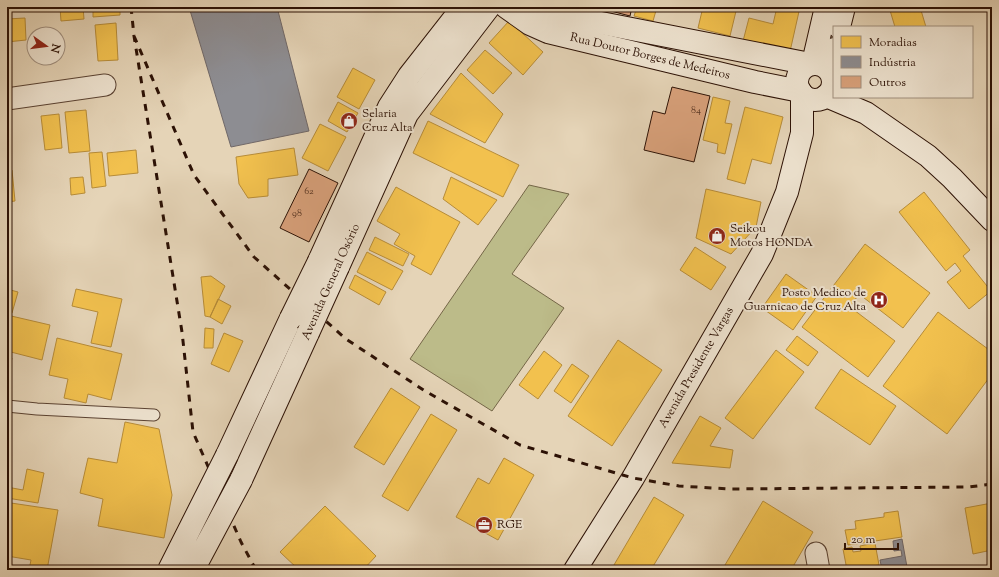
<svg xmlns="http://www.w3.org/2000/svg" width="999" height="577" font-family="'Sorts Mill Goudy',serif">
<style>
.green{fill:#bcbb89;stroke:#746647}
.homes{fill:#f2c14e;stroke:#b78c38}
.industry{fill:#8d8d92;stroke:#706868}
.building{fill:#daa27c;stroke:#2c1105}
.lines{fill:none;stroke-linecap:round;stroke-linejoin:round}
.service-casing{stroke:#5a4232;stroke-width:13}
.minor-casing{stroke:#5a4232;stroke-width:23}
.secondary-casing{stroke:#2c1105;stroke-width:24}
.service{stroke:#eee3d0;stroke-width:11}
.minor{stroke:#eee3d0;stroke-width:21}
.secondary{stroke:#eee3d0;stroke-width:22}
.rail{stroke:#2c1105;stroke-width:3;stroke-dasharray:7 7;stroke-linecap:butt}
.secondary-bridge-casing{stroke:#2c1105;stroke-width:24;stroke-linecap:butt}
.secondary-bridge{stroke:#eee3d0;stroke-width:22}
.labels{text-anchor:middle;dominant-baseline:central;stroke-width:4;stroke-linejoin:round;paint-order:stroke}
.number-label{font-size:10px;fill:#583523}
.street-label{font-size:12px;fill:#2c1105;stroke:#eee3d0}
.poi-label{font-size:12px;fill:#2c1105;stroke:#eee3d0;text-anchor:start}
</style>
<rect width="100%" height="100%" fill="#e5d4b7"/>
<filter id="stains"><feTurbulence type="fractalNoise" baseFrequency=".005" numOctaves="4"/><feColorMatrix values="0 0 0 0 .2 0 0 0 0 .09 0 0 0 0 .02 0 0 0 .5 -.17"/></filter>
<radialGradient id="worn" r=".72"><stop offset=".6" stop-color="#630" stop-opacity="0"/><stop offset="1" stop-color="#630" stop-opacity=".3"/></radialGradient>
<path class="green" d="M529 185 569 194 512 274 564 308 492 411 410 359Z"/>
<path class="homes" d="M60 7H83L84 19 61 21Z
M93 7H120V15L93 17Z
M637 7H657L653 21 634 16Z
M703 7H737L730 36 698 28Z
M777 7H800L789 56 742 45 749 18 773 24Z
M889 7H920L926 27H895Z
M25 18 26 40 7 42V19Z
M509 21 543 52 523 75 489 43Z
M116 23 118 60 98 61 95 25Z
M485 50 512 73 493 94 467 70Z
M353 68 375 80 359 109 337 97Z
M461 73 503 114 485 143 430 114Z
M713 97 730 101 725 123 732 124 725 154 717 152 718 144 703 140Z
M338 102 358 113 347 132 328 121Z
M745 107 783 117 771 164 752 159 745 184 727 179Z
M86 110 90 151 69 153 65 112Z
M59 114 62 148 45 150 41 116Z
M428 121 519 165 503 197 413 153Z
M320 124 346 137 328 171 302 158Z
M294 148 298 175 268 179V196L248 198 239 184 236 157Z
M136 150 138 173 109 176 107 153Z
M102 152 106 186 92 188 89 153Z
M7 170H12L15 201 7 202Z
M83 177 85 193 71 195 70 178Z
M451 177 497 200 478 225 443 199Z
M396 187 460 222 431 275 411 264 415 256 394 244 400 234 377 221Z
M706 189 761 202 756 227 731 254 696 238Z
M924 192 970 250 963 256 991 291 969 309 947 282 961 271 955 263 946 271 899 212Z
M375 237 409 254 403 266 369 250Z
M865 244 930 293 903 328 859 294 850 307 895 341 868 377 802 327Z
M695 247 726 267 711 290 680 270Z
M367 252 403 271 392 290 357 272Z
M786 274 817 296 793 330 762 308Z
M355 275 386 292 379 305 349 288Z
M211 276 225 286 210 317 205 316 201 277Z
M7 289 18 292 12 313 7 312Z
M76 289 122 299 111 347 91 343 98 312 72 306Z
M218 299 231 306 222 324 210 317Z
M938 312 992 352V374L947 434 883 386Z
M7 315 50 325 42 360 7 351Z
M205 328 214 329 213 348H204Z
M224 333 243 341 229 372 211 364Z
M797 336 818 352 808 366 786 350Z
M57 338 122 354 111 400 88 394 86 403 64 398 68 379 49 375Z
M618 340 662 370 612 446 568 416Z
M776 350 804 372 753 439 725 418Z
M544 351 562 365 538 399 519 385Z
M7 357 12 358 7 379Z
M572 364 589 376 571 403 554 391Z
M841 369 896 406 870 445 815 408Z
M391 388 420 407 384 465 354 447Z
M431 414 457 430 408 511 382 496Z
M700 416 721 428 710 446 733 450 730 468 672 463Z
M125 422 159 429 172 495 164 538 98 526 103 499 80 493 88 458 117 463Z
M504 458 534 475 498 540 456 517 478 478 489 484Z
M27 469 44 473 38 503 7 498V487L23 490Z
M654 497 684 515 652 568 656 570H611Z
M763 501 813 532 791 570H722Z
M11 503 58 510 47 570H29L31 560 7 556V523Z
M992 503V550L973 554 965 508Z
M325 506 376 556 363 570H299L280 552Z
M898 511 902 537 848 545 845 530 856 529 855 521 884 517V513Z
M875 543 879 565 847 570 843 549 852 547 853 552 861 551 860 546Z"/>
<path class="industry" d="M189 7H277L309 131 231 147Z
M902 539 907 567 882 570 880 560 902 556 901 550 894 551 893 541Z"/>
<path class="building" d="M608 7H632L630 16 607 10Z
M672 87 710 96 694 162 644 150 653 111 665 114Z
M309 169 338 183 309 242 280 228Z"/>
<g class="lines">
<g class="service-casing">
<path id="service" d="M7 406 37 409 154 415"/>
</g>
<g class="minor-casing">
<path id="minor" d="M7 99 105 85
M816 553 819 570"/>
</g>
<g class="secondary-casing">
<g id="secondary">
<path id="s1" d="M506 7 530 24 548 32 755 82 800 91"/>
<path d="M537 7 555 14 810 64"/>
<path d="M839 27 844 7"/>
<path d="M813 63 826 7"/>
<circle cx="815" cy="82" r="18"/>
<path d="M829 69 834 49"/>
<path d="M826 96 866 113 928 156 952 178 992 220"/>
<path d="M319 261 389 107 409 76 463 7"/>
<path d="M338 267 407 114 489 7"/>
<path d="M227 455 291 318"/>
<path d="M241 480 308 333"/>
<path id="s2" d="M575 570 633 478 762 254 787 192 802 133V94"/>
</g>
</g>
<use href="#service" class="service"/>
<use href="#minor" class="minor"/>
<use href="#secondary" class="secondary"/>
<path class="rail" d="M131 7 134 36 182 332 193 432 241 542 256 570
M134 36 194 175 254 257 346 339 425 391 520 445 633 478 679 486 730 489 969 487 992 484"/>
<g class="secondary-bridge-casing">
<path id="secondary-bridge" d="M291 318 319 261
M308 333 338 267
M169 570 227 455
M193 570 241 480"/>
</g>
<use href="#secondary-bridge" class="secondary-bridge"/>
</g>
<defs>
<g id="shop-disc" transform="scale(0.9)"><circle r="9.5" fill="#8f2418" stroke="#eee3d0"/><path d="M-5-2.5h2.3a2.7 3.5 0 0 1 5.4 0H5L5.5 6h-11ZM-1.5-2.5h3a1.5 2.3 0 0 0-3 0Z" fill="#fff"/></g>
<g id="hospital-disc" transform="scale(0.9)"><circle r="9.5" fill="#8f2418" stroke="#eee3d0"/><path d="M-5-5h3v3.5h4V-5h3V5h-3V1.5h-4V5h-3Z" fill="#fff"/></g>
<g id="office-disc" transform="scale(0.9)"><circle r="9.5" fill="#8f2418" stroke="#eee3d0"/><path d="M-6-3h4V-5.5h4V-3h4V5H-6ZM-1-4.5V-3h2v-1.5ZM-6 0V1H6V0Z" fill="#fff"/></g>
</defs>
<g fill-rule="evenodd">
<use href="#shop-disc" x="349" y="121"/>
<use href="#shop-disc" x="717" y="236"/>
<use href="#hospital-disc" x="879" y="300"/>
<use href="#office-disc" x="484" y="525"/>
</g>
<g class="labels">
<g class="number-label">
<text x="696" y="110">84</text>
<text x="309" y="191">62</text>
<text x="297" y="213">98</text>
</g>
<g class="street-label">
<text stroke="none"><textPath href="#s1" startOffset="154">Rua Doutor Borges de Medeiros</textPath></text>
<text transform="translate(331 282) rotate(-66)">Avenida General Osório</text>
<text stroke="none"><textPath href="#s2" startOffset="236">Avenida Presidente Vargas</textPath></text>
</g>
<g class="poi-label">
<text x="362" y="114">Selaria<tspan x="362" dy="14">Cruz Alta</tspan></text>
<text x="730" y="229">Seikou<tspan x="730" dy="14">Motos HONDA</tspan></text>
<text x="866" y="293" text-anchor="end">Posto Medico de<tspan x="866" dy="14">Guarnicao de Cruz Alta</tspan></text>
<text x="497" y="525">RGE</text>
</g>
</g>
<rect width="999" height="577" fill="none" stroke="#e5d4b7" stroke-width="24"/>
<rect x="8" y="8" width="983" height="561" fill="none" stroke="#2c1105" stroke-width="2"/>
<rect x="12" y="12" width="975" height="553" fill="none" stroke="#2c1105"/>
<rect x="833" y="26" width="140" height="72" fill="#eee3d0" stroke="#a08f7f"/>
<rect x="841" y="36" width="20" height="12" fill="#f2c14e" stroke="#a08f7f"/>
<text x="869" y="46" font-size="12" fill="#2c1105">Moradias</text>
<rect x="841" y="56" width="20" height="12" fill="#8d8d92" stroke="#a08f7f"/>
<text x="869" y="66" font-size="12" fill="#2c1105">Indústria</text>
<rect x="841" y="76" width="20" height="12" fill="#daa27c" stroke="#a08f7f"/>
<text x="869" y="86" font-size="12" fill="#2c1105">Outros</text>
<g transform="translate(46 46) rotate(104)"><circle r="19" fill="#eee3d0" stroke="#a08f7f"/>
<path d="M0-3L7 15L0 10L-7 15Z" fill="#8f2418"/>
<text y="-6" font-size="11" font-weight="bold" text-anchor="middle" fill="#2c1105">N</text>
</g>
<path d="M845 543v6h53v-6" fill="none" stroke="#2c1105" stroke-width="2"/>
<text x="851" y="543" font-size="12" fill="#2c1105" stroke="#eee3d0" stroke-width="3" paint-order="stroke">20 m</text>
<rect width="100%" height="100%" filter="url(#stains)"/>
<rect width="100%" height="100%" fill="url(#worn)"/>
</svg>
